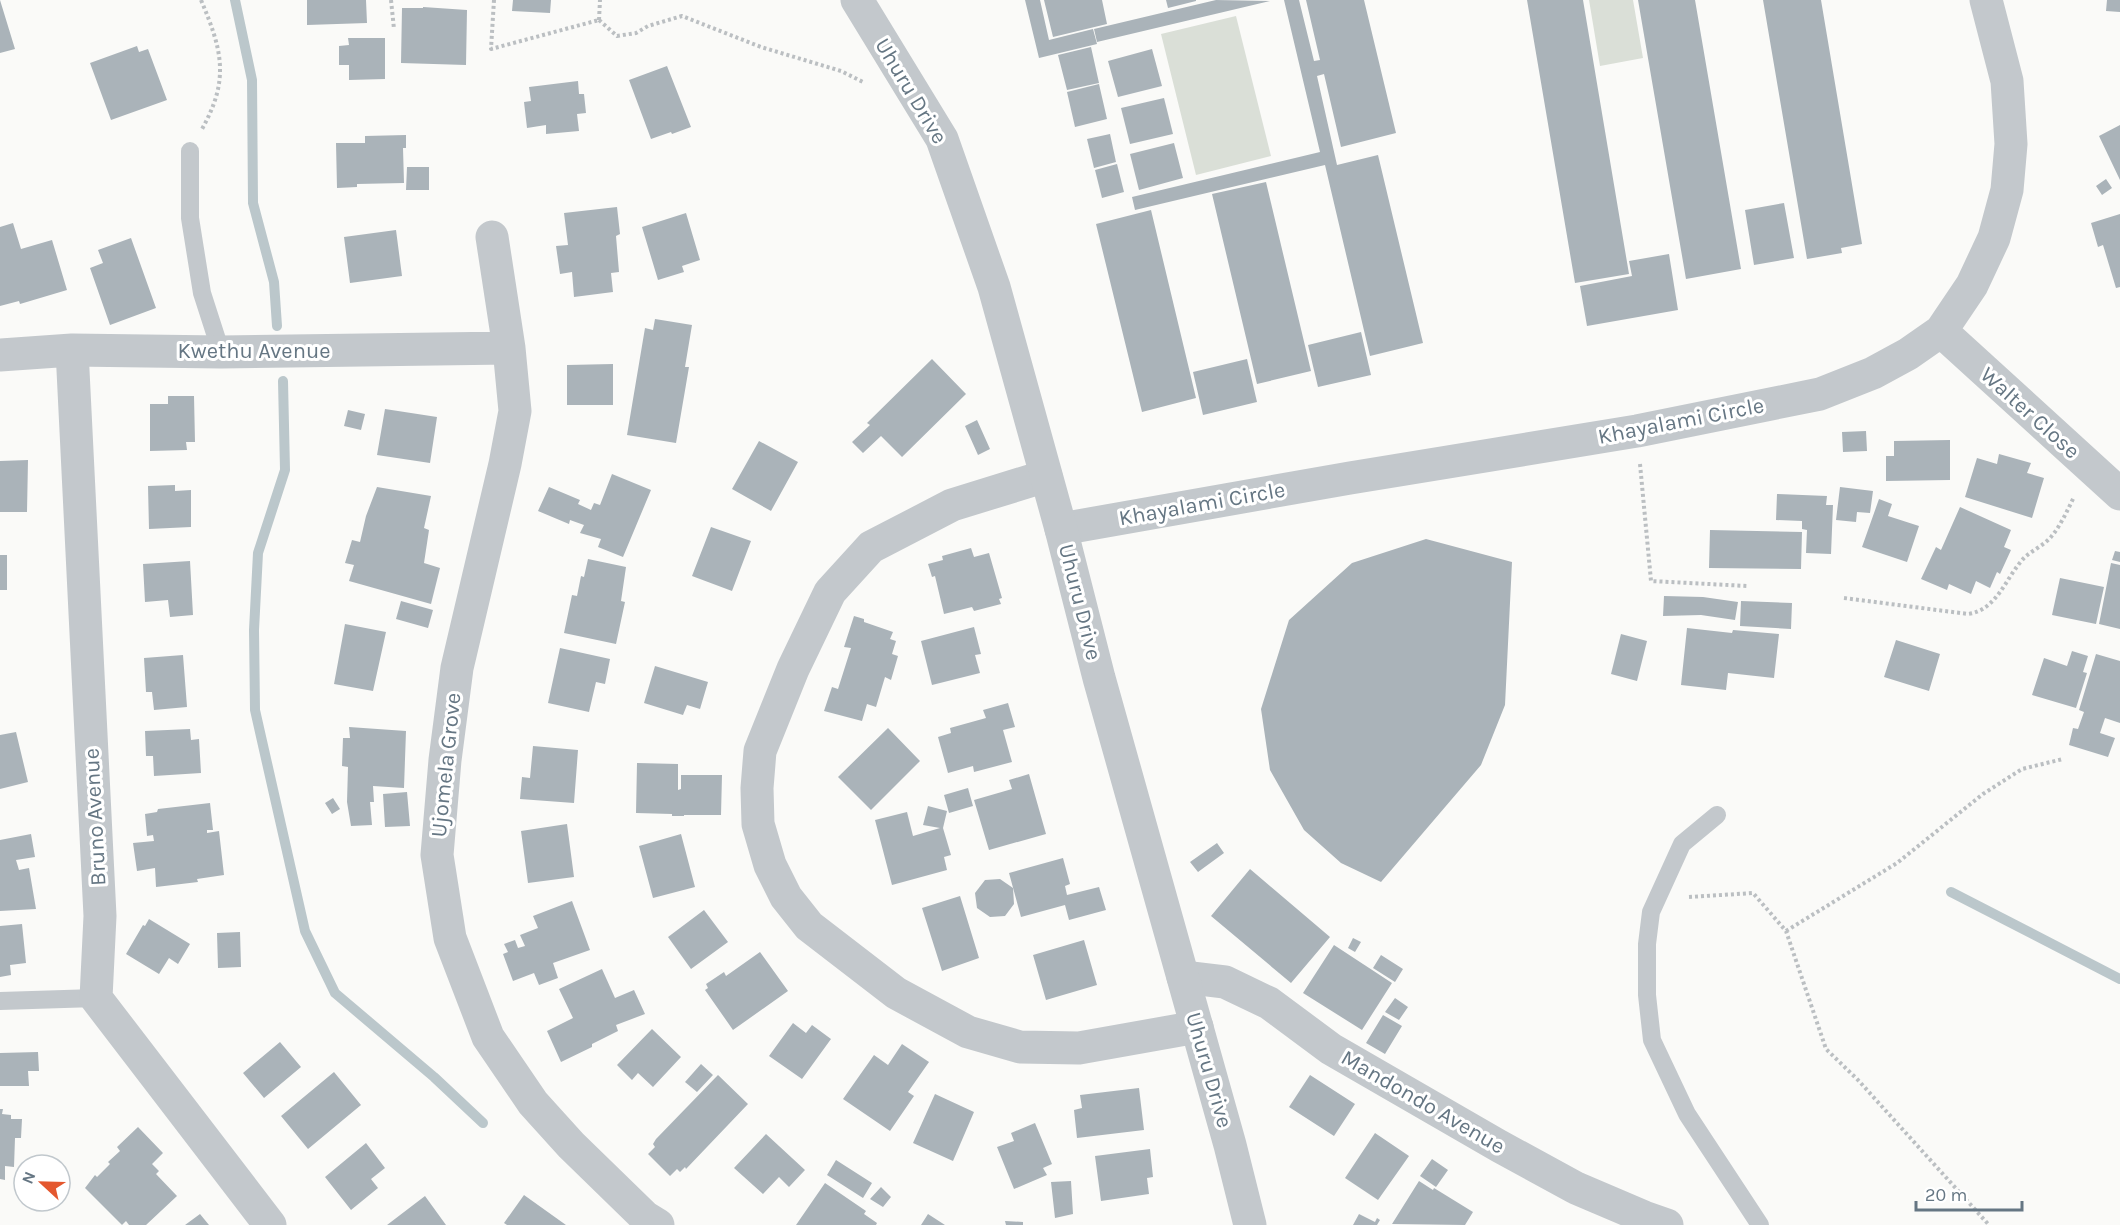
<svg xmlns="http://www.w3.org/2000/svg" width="2120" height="1225" font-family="Karla,sans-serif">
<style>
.green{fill:#dadfd7}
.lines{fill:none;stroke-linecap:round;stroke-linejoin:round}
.stream{stroke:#bbc7cb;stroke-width:10}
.building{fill:#aab3b9}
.path{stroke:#bbbfc2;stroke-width:4;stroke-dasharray:3 3;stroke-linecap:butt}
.service{stroke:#c3c8cc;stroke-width:18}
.minor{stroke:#c3c8cc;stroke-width:33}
.tertiary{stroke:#c3c8cc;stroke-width:33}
.labels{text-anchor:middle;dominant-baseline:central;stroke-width:6;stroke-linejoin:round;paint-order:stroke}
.street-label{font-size:22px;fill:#657683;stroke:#fff}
</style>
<rect width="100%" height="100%" fill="#fafaf8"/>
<path class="green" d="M1589 0H1633L1643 58 1600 66Z
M1236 16 1271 156 1196 175 1161 34Z"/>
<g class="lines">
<path class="stream" d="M235 0 252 80 253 203 274 282 277 326
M283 381 285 470 258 553 254 630 255 710 305 931 335 993 434 1077 483 1123
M1951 892 2120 979"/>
</g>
<path class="building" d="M0 0 15 49 0 53Z
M307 0H366L367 23 307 25Z
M513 0H551L550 13 512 11Z
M1025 0H1040L1049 40 1093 29 1097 44 1039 58Z
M1044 0H1102L1107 24 1053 37Z
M1166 0H1196V1L1168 8Z
M1216 0 1270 1 1097 42 1094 29Z
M1284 0H1299L1314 61 1320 60 1306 0H1364L1396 133 1341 147 1324 74 1317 76 1337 165 1378 155 1423 343 1370 356 1325 165 1135 210 1132 197 1320 152Z
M1527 0H1583L1629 274 1575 283Z
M1638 0H1695L1741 269 1686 279Z
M1763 0H1821L1862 244 1841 248 1842 253 1807 259Z
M2107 0H2120V12L2106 11Z
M423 7 467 10 466 65 401 63 402 8H423Z
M348 38H385V79L349 80V65H339V46L349 45Z
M137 46 139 52 148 49 167 100 111 120 90 63Z
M1091 47 1099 83 1067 90 1058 55Z
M1152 49 1162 86 1118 97 1108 61Z
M667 66 691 127 672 134 671 132 651 139 629 80Z
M578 81 579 94H584L586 113 577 114 579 131 546 134V125L527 128 524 102 531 101 529 87Z
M1099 84 1107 119 1075 127 1067 92Z
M1164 98 1173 134 1130 144 1121 108Z
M2120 125V180L2099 136Z
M1110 134 1116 162 1094 168 1087 139Z
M406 135V148H403L404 183 357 184V187L337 188 336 143H365V136Z
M1174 143 1183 178 1139 190 1130 154Z
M1117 164 1124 192 1102 198 1095 170Z
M407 167H429V190H406Z
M2106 179 2112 188 2102 195 2096 186Z
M1266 182 1311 371 1257 384 1212 194Z
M1784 203 1794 258 1754 265 1745 210Z
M617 207 620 234 616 236 619 272 611 273 613 292 574 297 572 272 560 274 556 246 568 245 564 213Z
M1151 210 1196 398 1142 412 1096 224Z
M686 213 700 260 682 266 684 272 658 280 642 227Z
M2120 214V287L2116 288 2103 245 2098 247 2091 223Z
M13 223 21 249 52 240 67 290 20 304 19 301 0 306V227Z
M396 230 402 276 350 283 344 237Z
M131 238 156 308 110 325 90 268 103 263 98 250Z
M1669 254 1678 310 1587 326 1580 286 1632 276 1629 261Z
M655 319 692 325 685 367H689L676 443 627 435 645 328 653 330Z
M1361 332 1371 375 1318 387 1308 345Z
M932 359 966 394 902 457 881 436 863 453 852 442 870 425 867 423Z
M1247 359 1257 402 1203 415 1193 372Z
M613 364V405H567V365Z
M168 396H194L195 442H186L187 450 150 451V404H168Z
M385 409 437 417 430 463 377 455Z
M348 410 365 414 361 430 344 426Z
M977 420 990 449 978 455 965 426Z
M1866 431 1867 451 1843 452 1842 432Z
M1950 440V480L1886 481V456H1894V441Z
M759 441 798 462 771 511 732 489Z
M1999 454 2031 463 2027 473 2044 478 2032 518 1965 497 1977 458 1997 464Z
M28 460 27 512H0V461Z
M612 474 651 490 623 557 598 547 601 539 580 533 584 525 570 520 569 524 538 511 549 487 580 500 578 504 591 510 594 503 600 505Z
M175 485V491L191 490V527L149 529 148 486Z
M377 487 431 496 424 528 429 530 424 563 440 568 431 604 349 581 354 565 345 563 352 540 360 542 366 516Z
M1840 487 1873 491 1870 513 1857 512 1856 522 1836 520Z
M1777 494 1827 496 1826 505H1833L1831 554 1806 553 1807 530 1802 529V521L1776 520Z
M1879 499 1892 504 1888 516 1919 526 1907 562 1862 547Z
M1960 507 2011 530 2004 547 2011 550 2000 574 1997 572 1990 588 1976 581 1971 594 1949 584 1947 590 1921 579 1936 547 1941 550Z
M711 527 751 541 732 591 692 576Z
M1710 530 1802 532 1801 569 1709 568Z
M1426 539 1512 562 1505 705 1481 765 1381 882 1341 863 1304 830 1270 770 1261 709 1289 620 1352 563Z
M971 548 974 557 989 553 1002 598 999 599 1001 604 974 611 972 607 944 614 935 576 932 577 928 564 943 560 942 556Z
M2115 551 2120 552V562L2112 560Z
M0 555H7V590H0Z
M588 559 626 567 621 601 625 602 616 644 564 633 572 595 577 596 581 576 584 577Z
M190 561 193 615 170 617 168 600 145 602 143 564Z
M2111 563 2120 565V629L2099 624Z
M2060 578 2104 587 2096 624 2052 615Z
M1664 596 1703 597 1738 602 1735 620 1701 615 1663 616Z
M401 601 433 610 428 628 396 619Z
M1741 601 1792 603 1791 629 1740 626Z
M854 616 864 619V622L893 632 890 639 896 641 892 654 898 656 891 680 885 677 876 707 867 704 862 721 824 711 832 687 838 689 851 648 844 647Z
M345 624 386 632 373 691 334 684Z
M974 627 981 654 975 655 980 673 932 685 921 641Z
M1687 628 1732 633 1733 630 1779 634 1774 678 1728 673 1726 690 1681 685Z
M1621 634 1647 641 1637 681 1611 674Z
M1896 640 1940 654 1929 691 1884 677Z
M560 648 610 659 605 684 596 682 589 712 548 703Z
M2072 651 2088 656 2083 672 2087 673 2076 708 2032 695 2044 658 2067 666Z
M2096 654 2120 661V723L2105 718 2100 733 2115 738 2108 757 2069 745 2073 728 2078 729 2084 712 2079 710Z
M183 655 187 707 154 710 152 692H146L144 658Z
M655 666 708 682 700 709 687 705 683 715 644 703Z
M1008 703 1015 727 1003 730 1012 762 974 772 973 766 948 773 938 737 951 733 950 728 986 718 983 710Z
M349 727 406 731 404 788 373 786 374 802H370L372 825 351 826 347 802 348 767 342 766 343 738H350Z
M888 728 920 761 871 810 838 777Z
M190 729 191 740 199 739 201 773 154 776 153 756H146L145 731Z
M16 732 28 782 0 789V735Z
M533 746 578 750 574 803 520 799 522 777 530 778Z
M637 763 678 764V790L681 789V775H722L721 815H684V816H672V814L636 813Z
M1029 774 1046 834 989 850 974 800 1012 789 1009 780Z
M968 788 973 806 949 813 944 795Z
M407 792 410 826 385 827 383 794Z
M333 798 340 809 332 814 325 803Z
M210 803 213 830H207V833L219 831 224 875 197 879 198 882 156 887 155 868 137 871 133 843 154 841 153 835 147 836 145 814 157 812 158 809Z
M928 806 947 811 943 828 951 855 944 857 947 870 892 885 875 820 907 812 913 836 940 828 923 825Z
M567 824 574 877 528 883 521 831Z
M31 834 35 857 16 860 19 870 29 868 36 909 0 911V840Z
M681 834 695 887 653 898 639 846Z
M1217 843 1224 853 1198 872 1190 862Z
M1063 858 1070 884 1065 886 1067 895 1099 887 1106 910 1069 920 1065 905 1021 917 1009 873Z
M1250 869 1330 937 1291 983 1211 916Z
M1000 879 1013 888 1014 904 1005 916 990 917 977 908 975 893 985 880Z
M960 896 979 958 942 971 922 908Z
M572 901 590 950 553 963 558 978 539 985 534 973 513 981 503 954 508 952 504 944 515 940 518 948 525 946 520 935 538 928 533 916Z
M704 910 728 942 691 969 668 937Z
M149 919 190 944 178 964 169 958 159 974 126 954 143 925 145 926Z
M22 924 26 963 10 965 11 975 0 977V926Z
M240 932 241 967 218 968 217 933Z
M1353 938 1361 942 1355 952 1348 948Z
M1084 940 1097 985 1046 1000 1033 955Z
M1334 945 1392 983 1362 1030 1303 993Z
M760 952 788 991 733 1030 705 990 708 988 706 984 724 972 726 976Z
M1381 955 1403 969 1395 982 1373 968Z
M602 969 615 998 634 990 645 1014 616 1025 618 1031 592 1044V1047L561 1062 547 1031 573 1018 559 989Z
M1395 998 1408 1007 1399 1020 1385 1012Z
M1383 1015 1402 1026 1385 1054 1366 1043Z
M793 1023 806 1033 812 1025 831 1039 802 1079 769 1056Z
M652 1029 681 1057 653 1087 638 1073 632 1080 617 1065Z
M280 1042 301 1067 264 1098 243 1073Z
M902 1044 929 1062 908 1092 914 1096 890 1131 843 1099 874 1055 888 1065Z
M38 1052 39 1071H28L29 1086H0V1053Z
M701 1064 713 1075 697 1092 685 1082Z
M334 1072 361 1105 308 1149 281 1116Z
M718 1075 748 1104 686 1169 685 1167 680 1172 677 1169 670 1176 648 1154 655 1147 653 1144 656 1139Z
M1310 1075 1355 1104 1334 1136 1289 1107Z
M1139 1088 1144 1130 1077 1138 1074 1110 1082 1108 1080 1095Z
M935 1094 974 1112 953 1161 913 1143Z
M0 1109H3L2 1114 11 1115V1119H22L21 1138H15L14 1167 5 1166V1180L0 1179Z
M1035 1123 1052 1164 1043 1168 1047 1175 1014 1189 997 1147 1014 1141 1011 1133Z
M138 1127 163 1153 152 1164 159 1171 156 1174 177 1196 146 1225H129L126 1221 122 1225 85 1188 95 1175 97 1177 110 1164 108 1162 120 1151 117 1147Z
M1375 1133 1409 1156 1378 1200 1345 1178Z
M766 1134 805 1170 789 1187 779 1177 763 1194 734 1168Z
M366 1143 385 1168 371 1179 378 1188 351 1210 325 1177Z
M1150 1149 1153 1177 1147 1178 1149 1194 1101 1201 1095 1156Z
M1432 1159 1448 1170 1436 1187 1420 1176Z
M836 1160 872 1183 863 1198 827 1175Z
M1071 1181 1073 1214 1055 1218 1051 1182Z
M1419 1181 1433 1190 1434 1188 1473 1212 1465 1225 1392 1224Z
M825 1183 866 1211 864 1214 877 1223 876 1225H796Z
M881 1187 891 1197 883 1207 870 1199Z
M524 1195 566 1225H507L504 1223Z
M425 1196 446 1225H387Z
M200 1214 209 1225H185Z
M928 1214 945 1225H921Z
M1359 1214 1375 1222 1377 1218 1380 1220 1377 1225H1353Z
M1005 1221 1023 1222V1225H1006Z"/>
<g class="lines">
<path class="path" d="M201 0C222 50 230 79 202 129
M391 0 394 29
M494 0 491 49 599 20
M599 20 617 36 636 33 648 26 682 16 761 47 841 71 865 83
M599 20 600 0
M1640 464 1651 581 1747 586
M1844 598 1968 614C1998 610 2006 576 2025 557 2033 550 2044 545 2051 537 2061 525 2067 511 2074 497
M1689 897 1753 893 1786 931 1826 1049 1858 1080 1989 1225
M1786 931 1897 863 1983 794 2022 769 2063 759"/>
<path class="service" d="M190 151V218L202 293 221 352
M1717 815 1682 844 1651 912 1647 944V995L1652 1040 1687 1114 1760 1225
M0 1001 96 998"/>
<path class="minor" d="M492 237 509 348 515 411 505 464 457 668 445 760 437 855 450 938 488 1037 533 1103 571 1145 645 1217 658 1225
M1941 331 2120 494
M72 350 100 916 96 998 270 1225
M0 355 72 350 221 352 509 348
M1046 476 952 505 871 547 830 592 793 669 760 751 757 788 758 824 770 865 786 897 809 926 896 993 968 1032 1020 1047 1079 1048 1197 1027
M1061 529 1350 478 1637 431 1820 394 1873 373 1908 354 1941 331 1972 285 1994 238 2007 190 2011 144 2007 81 1986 0
M1183 977 1225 982 1269 1003 1331 1049 1499 1146 1576 1188 1644 1217 1667 1225"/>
<path class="tertiary" d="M857 0 942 139 994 287 1061 529 1099 678 1230 1145 1250 1225"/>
</g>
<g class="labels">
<g class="street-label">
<text transform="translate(911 91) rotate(59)">Uhuru Drive</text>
<text x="254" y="351">Kwethu Avenue</text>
<text transform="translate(2030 413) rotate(42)">Walter Close</text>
<text transform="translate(1681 421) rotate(-11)">Khayalami Circle</text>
<text transform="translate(1202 504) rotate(-10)">Khayalami Circle</text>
<text transform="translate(1080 602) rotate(76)">Uhuru Drive</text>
<text transform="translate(446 765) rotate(-84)">Ujomela Grove</text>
<text transform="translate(95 817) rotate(-93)">Bruno Avenue</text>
<text transform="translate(1209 1070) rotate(74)">Uhuru Drive</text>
<text transform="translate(1423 1102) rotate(30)">Mandondo Avenue</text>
</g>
</g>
<g transform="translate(42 1183) rotate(292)"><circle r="28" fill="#ffffff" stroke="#c1c8cd" stroke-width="1.5"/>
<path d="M0-4.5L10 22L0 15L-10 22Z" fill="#e4572e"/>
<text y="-9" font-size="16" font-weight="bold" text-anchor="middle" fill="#657683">N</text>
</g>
<path d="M1916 1201v9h106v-9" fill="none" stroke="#657683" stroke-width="3"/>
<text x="1925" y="1201" font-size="18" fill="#657683" stroke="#ffffff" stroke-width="4.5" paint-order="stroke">20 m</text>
</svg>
